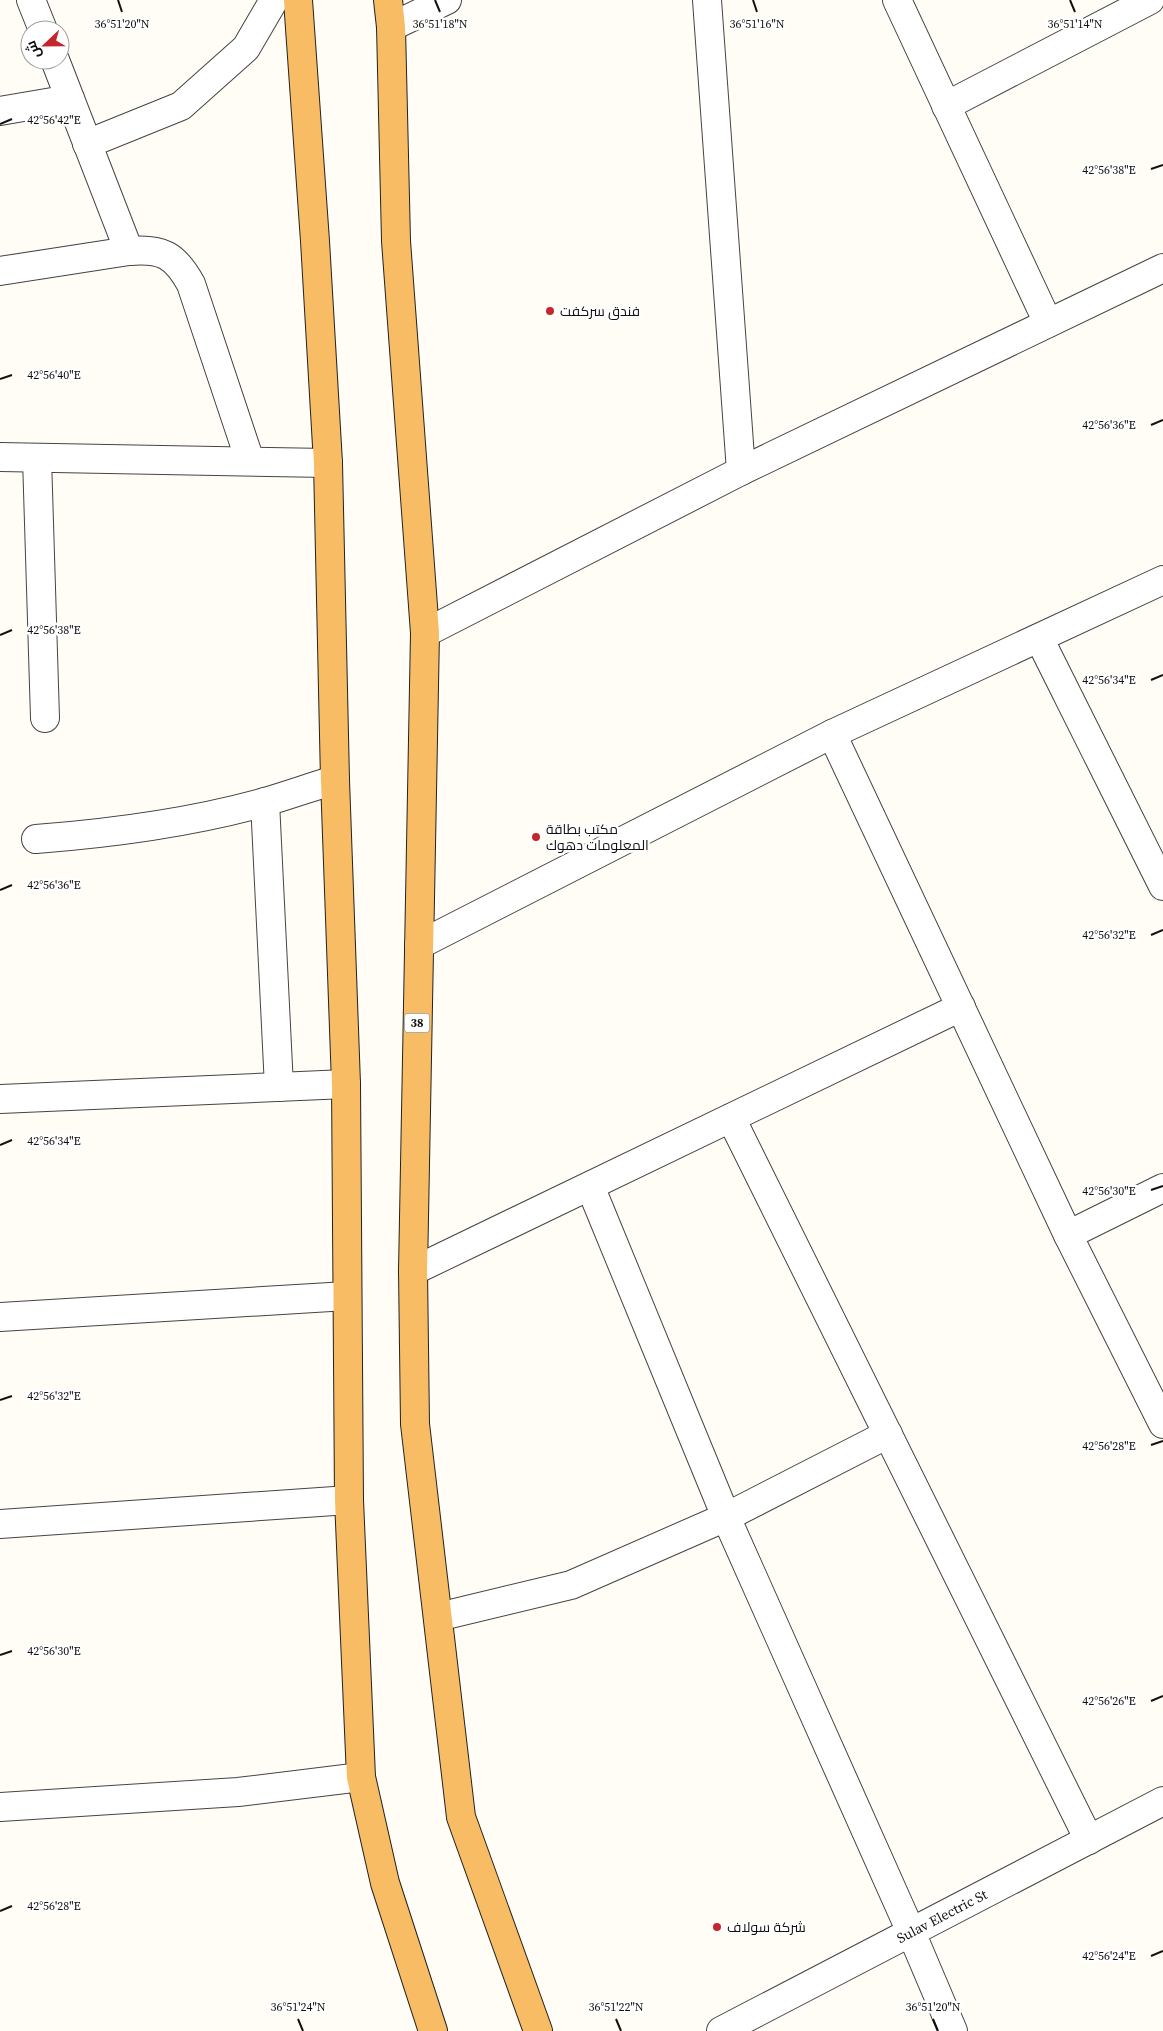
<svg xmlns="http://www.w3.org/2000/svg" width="1163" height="2031" font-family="'Source Serif 4',Cairo,serif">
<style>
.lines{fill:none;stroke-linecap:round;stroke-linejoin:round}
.minor-casing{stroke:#444;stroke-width:30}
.trunk-casing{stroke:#222;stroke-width:30}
.minor{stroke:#fff;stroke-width:28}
.trunk{stroke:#f7bc64;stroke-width:28}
.ticks{fill:none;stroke:#111;stroke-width:2}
.poi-dot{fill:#c4262e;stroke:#fff;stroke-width:2}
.labels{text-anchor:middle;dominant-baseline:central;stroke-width:5;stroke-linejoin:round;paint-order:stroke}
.shield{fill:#fff;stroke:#585858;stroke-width:1}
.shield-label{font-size:12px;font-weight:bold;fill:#111}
.poi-label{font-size:14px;fill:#111;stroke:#fff;text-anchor:start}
.street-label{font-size:14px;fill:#111;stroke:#fff}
.ticks-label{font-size:12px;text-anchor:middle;fill:#111;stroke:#fff;stroke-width:5;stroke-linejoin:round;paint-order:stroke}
</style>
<rect width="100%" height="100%" fill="#fffdf5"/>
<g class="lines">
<g class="minor-casing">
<g id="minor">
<path d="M31 0 43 30"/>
<path d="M707 0 741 471"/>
<path d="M897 0 1048 323"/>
<path d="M391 27 447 0"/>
<path d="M55 60 129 251"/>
<path d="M946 106 1150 0"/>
<path d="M0 111 70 99"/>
<path d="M87 144 181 106 246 48 274 0"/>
<path d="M0 271 129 251C162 248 175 255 191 284L250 461"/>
<path d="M0 457 328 463"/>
<path d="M37 458 45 718"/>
<path d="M425 633 741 471 1163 268"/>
<path d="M1039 638 1163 886"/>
<path d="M832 734 1068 1235 1163 1424"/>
<path d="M265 802 279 1087"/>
<path d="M36 839C113 833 190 823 265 802 289 795 311 787 335 780"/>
<path d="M419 945 832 734 1163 580"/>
<path d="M0 1099 346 1084"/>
<path d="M731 1118 1089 1840"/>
<path d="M590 1186 726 1517 911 1932 953 2031"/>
<path d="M1068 1235 1163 1188"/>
<path d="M413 1271 961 1007"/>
<path d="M0 1317 347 1296"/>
<path d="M0 1524 349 1500"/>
<path d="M438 1617 571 1585 726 1517 888 1434"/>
<path d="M0 1807 238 1792 361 1777"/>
<path id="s1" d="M721 2031 1163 1801"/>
</g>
</g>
<g class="trunk-casing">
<path id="trunk" d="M298 0 315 241 328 463 335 780 346 1084 349 1500 361 1777 385 1883 433 2031
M388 0 391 27 396 241 425 633 413 1271 415 1424 461 1817 538 2031"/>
</g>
<use href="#minor" class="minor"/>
<use href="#trunk" class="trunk"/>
</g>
<path class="ticks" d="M118 0 122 12M435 0 440 12M753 0 757 12M1070 0 1075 12M0 124 12 119M1151 169 1163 165M0 379 12 375M1151 425 1163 420M0 635 12 630M1151 680 1163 675M0 890 12 885M1151 935 1163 930M0 1145 12 1140M1151 1190 1163 1186M0 1400 12 1396M1151 1445 1163 1441M0 1655 12 1651M1151 1701 1163 1696M0 1911 12 1906M1151 1956 1163 1951M298 2019 303 2031M616 2019 621 2031M933 2019 938 2031"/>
<g class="poi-dot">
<circle cx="550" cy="311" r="5"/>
<circle cx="536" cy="837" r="5"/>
<circle cx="717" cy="1927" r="5"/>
</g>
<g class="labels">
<rect class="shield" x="404.5" y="1013.5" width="25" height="19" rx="4"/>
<g class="shield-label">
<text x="417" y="1023">38</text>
</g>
<g class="poi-label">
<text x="560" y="311">فندق سركفت</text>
<text x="546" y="829">مكتب بطاقة<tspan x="546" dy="16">المعلومات دهوك</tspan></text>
<text x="727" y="1927">شركة سولاف</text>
</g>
<g class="street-label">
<text stroke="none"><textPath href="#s1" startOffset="249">Sulav Electric St</textPath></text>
</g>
</g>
<g class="ticks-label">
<text x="122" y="28">36°51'20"N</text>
<text x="440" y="28">36°51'18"N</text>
<text x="757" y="28">36°51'16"N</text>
<text x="1075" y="28">36°51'14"N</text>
<text x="54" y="124">42°56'42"E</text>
<text x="1109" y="174">42°56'38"E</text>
<text x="54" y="379">42°56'40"E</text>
<text x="1109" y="429">42°56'36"E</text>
<text x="54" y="634">42°56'38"E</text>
<text x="1109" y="684">42°56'34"E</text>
<text x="54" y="889">42°56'36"E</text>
<text x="1109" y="939">42°56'32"E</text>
<text x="54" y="1145">42°56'34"E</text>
<text x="1109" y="1195">42°56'30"E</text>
<text x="54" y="1400">42°56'32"E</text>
<text x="1109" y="1450">42°56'28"E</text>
<text x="54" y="1655">42°56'30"E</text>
<text x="1109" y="1705">42°56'26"E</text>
<text x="54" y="1910">42°56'28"E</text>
<text x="1109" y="1960">42°56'24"E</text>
<text x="298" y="2011">36°51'24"N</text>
<text x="616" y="2011">36°51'22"N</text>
<text x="933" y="2011">36°51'20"N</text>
</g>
<g transform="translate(45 45) rotate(248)"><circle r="24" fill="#ffffff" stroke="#a0a0a0"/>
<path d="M0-4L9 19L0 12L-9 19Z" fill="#c4262e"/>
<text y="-8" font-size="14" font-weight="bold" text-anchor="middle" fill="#111111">ش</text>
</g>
</svg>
